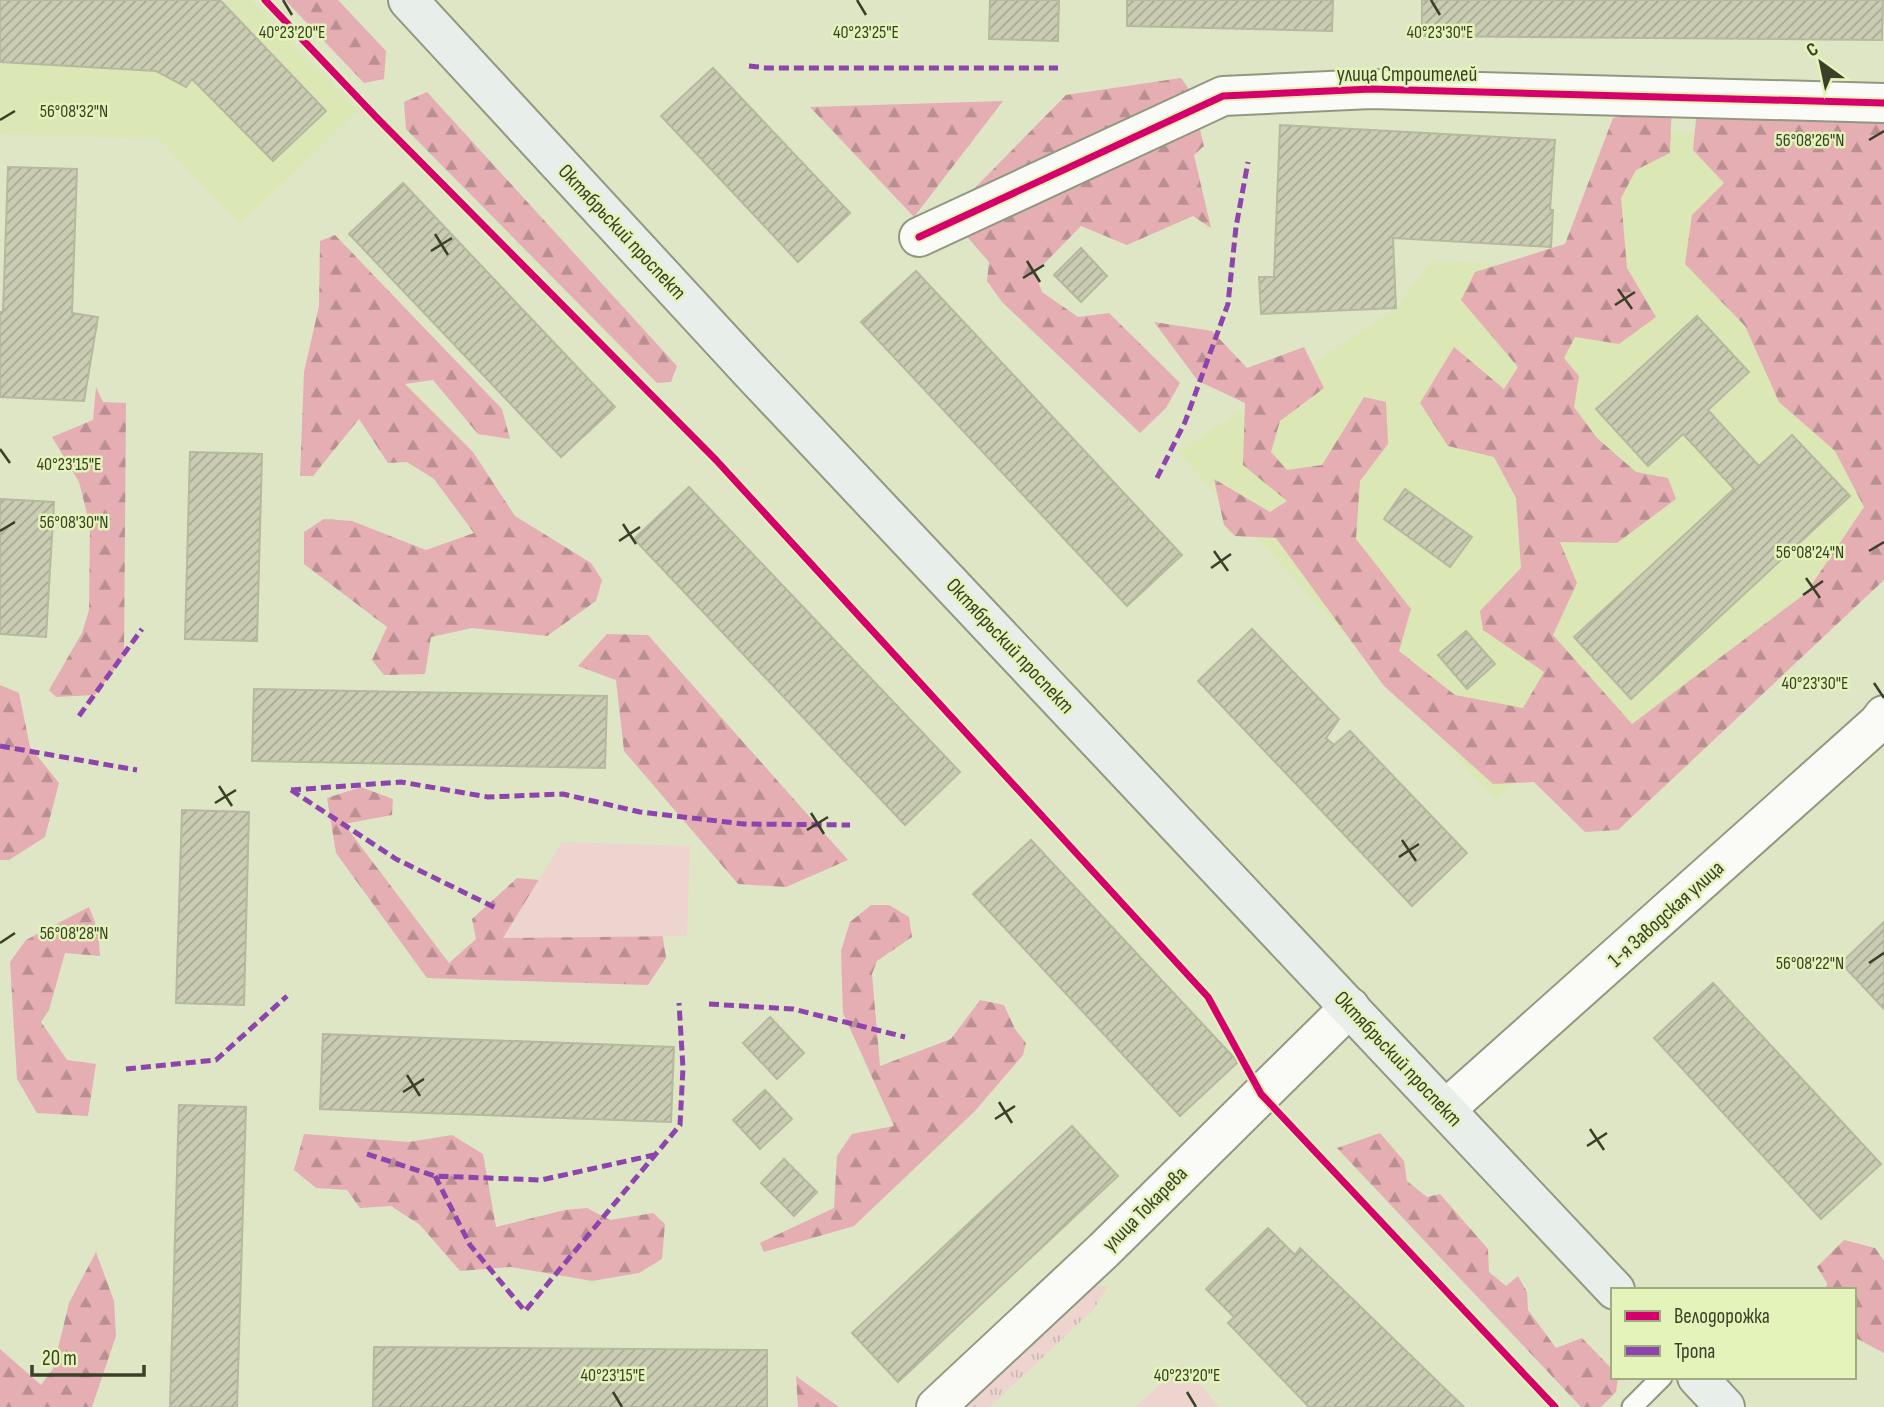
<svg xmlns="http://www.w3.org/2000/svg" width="1884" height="1407" font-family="'Sofia Sans Condensed',sans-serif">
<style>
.built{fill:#dbe8b5}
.grass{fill:url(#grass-tufts)}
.forest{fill:url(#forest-firs)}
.green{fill:#eed4ce}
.building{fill:url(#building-hatch);stroke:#b6b89f;stroke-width:2}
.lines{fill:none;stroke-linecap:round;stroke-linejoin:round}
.service-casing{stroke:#929880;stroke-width:23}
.minor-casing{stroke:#929880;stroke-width:42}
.secondary-casing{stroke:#929880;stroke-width:42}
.service{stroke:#fafbf6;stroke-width:19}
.minor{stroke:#fafbf6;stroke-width:38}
.secondary{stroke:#e8efea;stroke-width:38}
.quiet{stroke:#8e44ad;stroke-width:5;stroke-dasharray:10 5;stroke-linecap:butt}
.cycleway-casing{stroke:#e4f3b9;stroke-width:11}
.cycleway{stroke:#d6006c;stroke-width:7}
.ticks{fill:none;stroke:#3a4028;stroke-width:2.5}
.labels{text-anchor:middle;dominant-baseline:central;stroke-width:5;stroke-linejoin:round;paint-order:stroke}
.street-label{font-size:21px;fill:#3a4028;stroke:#e4f3b9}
.ticks-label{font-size:18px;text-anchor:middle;fill:#3a4028;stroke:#e4f3b9;stroke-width:5;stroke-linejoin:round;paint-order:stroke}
</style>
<defs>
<pattern id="grass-tufts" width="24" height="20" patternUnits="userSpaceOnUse" patternTransform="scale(1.75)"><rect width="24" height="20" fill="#eed4ce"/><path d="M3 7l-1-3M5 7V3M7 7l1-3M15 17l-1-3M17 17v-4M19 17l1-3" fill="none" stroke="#cdb7b1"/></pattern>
<pattern id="forest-firs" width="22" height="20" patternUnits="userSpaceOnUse" patternTransform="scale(1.75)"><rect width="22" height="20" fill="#e4aeb3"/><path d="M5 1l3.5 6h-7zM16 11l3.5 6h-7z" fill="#ba8f92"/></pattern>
<pattern id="building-hatch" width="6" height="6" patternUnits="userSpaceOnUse" patternTransform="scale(1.75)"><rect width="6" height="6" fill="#cbcdb3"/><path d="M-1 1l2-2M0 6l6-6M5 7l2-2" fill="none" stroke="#a6a892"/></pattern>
</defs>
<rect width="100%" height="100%" fill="#dee6c6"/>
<path class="built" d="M0 0H251L358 111 240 225 159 139 0 134Z
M1624 131 1881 135 1877 565 1598 829 1540 762 1496 800 1178 452 1396 308 1432 260 1565 269Z"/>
<path class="grass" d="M1089 1286H1108L1094 1309 990 1407H953Z"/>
<path class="forest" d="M285 0H338L386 51 384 79 364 83Z
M1181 78 1191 92 1204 146 1194 155 1211 228 1193 216 1127 245 1081 226 1035 273 1042 292 1078 317 1109 313 1180 383 1166 408 1140 433 1002 302 987 281 989 262 956 224 959 204 1066 95Z
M427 92 677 366 671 382 657 383 406 129 404 102Z
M1698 99 1884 100V580L1618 830 1585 832 1534 782 1493 784 1384 686 1276 538 1235 536 1224 525 1214 479 1270 512 1287 501 1243 465 1245 403 1198 381 1154 322 1212 331 1247 368 1304 347 1324 388 1280 421 1271 452 1287 470 1322 465 1364 397 1386 402 1388 444 1360 481 1356 539 1411 609 1399 651 1455 695 1523 708 1544 672 1483 630 1480 611 1521 568 1516 498 1494 457 1448 446 1420 403 1454 347 1504 389 1518 367 1461 300 1475 272 1565 244 1613 118 1672 102 1670 153 1636 170 1621 198 1627 268 1656 317 1619 344 1575 337 1564 358 1579 376 1574 407 1597 438 1636 472 1668 478 1676 499 1617 543 1560 542 1577 583 1553 635 1632 724 1806 593 1864 507 1835 451 1779 402 1745 326 1685 264 1692 215 1724 183 1693 150Z
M1003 101 914 217 810 107Z
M335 235 502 409 510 439 478 434 433 380 405 384 473 452 515 516 591 563 602 580 596 601 547 636 472 628 431 637 425 674 384 675 372 660 387 627 304 564V532L324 519 352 521 426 550 474 533 434 479 407 462 388 463 359 419 313 476H300L304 372 319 306 320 241Z
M96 387 103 402 126 403 124 657 95 695 56 697 49 690 82 633 89 610 90 525 79 482 52 437 93 420Z
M607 634 648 635 848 860 786 887 738 884 624 751 616 680 578 666Z
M0 685 19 693 30 747 59 783 45 837 9 860H0Z
M361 787 393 799 392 815 344 824 449 963 476 939 472 919 517 878 539 880 659 912 666 958 648 985 427 978 336 853 327 798Z
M871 905H889L909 917 912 937 877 961 872 974 880 1066 951 1039 980 1000 1004 1005 1015 1029 1026 1043 1023 1055 975 1111 854 1226 764 1252 760 1243 766 1240 834 1208 837 1156 852 1134 894 1126 843 1013 841 951 850 922Z
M89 907 98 930 100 956 65 953 49 1010 41 1022 67 1060 96 1064 88 1116 37 1113 17 1079 10 962 26 940Z
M1380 1133 1404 1161 1407 1181 1427 1197 1440 1194 1488 1249 1489 1272 1506 1286 1518 1276 1527 1292 1528 1310 1556 1348 1582 1338 1613 1370V1377H1618L1616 1392 1601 1407H1581L1337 1148Z
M304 1134 409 1142 452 1135 483 1154 496 1227 565 1210 587 1208 610 1220 653 1213 665 1224 662 1259 639 1273 592 1281 511 1267 460 1271 420 1225 391 1206 360 1208 347 1190 316 1188 294 1170Z
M1844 1240 1875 1248 1884 1261V1353L1854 1337V1290H1826L1827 1283 1817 1267Z
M96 1252 114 1301 116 1336 92 1407H0V1349L41 1385 53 1369 69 1303Z
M796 1376 839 1407H798Z"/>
<path class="green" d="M562 842 690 846 687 936 503 938Z
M1183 1364 1219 1407H1135Z"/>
<path class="building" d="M0 0H220L326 111 273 161 192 79 186 87 156 71 0 62Z
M990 0H1059L1058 41 989 39Z
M1127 0H1333L1332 31 1127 26Z
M1422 0H1883L1882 40 1422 36Z
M713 68 850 213 798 262 661 116Z
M1280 125 1555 140 1550 210H1553L1551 247 1393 238 1396 308 1261 314 1259 277H1274Z
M8 167 77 169 72 313 98 317 84 401 0 397V312H3Z
M403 183 615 407 561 457 349 234Z
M1081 248 1107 276 1081 302 1054 275Z
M916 271 1182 555 1127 606 861 322Z
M1697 316 1749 372 1708 410 1759 466 1792 435 1850 496 1631 699 1574 637 1734 489 1683 434 1648 466 1596 409Z
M190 452 262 454 257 641 185 639Z
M689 487 960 772 905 825 634 539Z
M1405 489 1472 537 1450 567 1384 519Z
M0 499 54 502 46 637 0 634Z
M1252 629 1339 719 1326 738 1334 745 1350 731 1467 853 1412 906 1198 681Z
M1466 631 1495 664 1467 689 1438 655Z
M254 689 607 696 605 768 252 761Z
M182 810 249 812 244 1005 176 1003Z
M1031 840 1238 1062 1180 1116 973 894Z
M1884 922V1009L1841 963Z
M1713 983 1881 1164 1821 1219 1654 1038Z
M770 1017 804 1053 777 1079 743 1043Z
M323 1034 674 1047 671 1122 320 1109Z
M765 1090 792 1119 760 1149 733 1120Z
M179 1105 246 1107 237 1407H170Z
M1072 1126 1118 1176 898 1382 852 1333Z
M784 1159 817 1192 794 1216 761 1183Z
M1268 1228 1295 1255 1300 1248 1464 1407H1309L1228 1323 1234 1317 1206 1289Z
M374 1347 767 1350V1407H373Z"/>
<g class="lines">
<g class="service-casing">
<path id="service" d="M1632 1407 1662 1377"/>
</g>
<g class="minor-casing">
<path id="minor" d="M919 237 1223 96 1371 89 1884 103
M1446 1109 1878 723 1884 715
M936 1407 1104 1250 1350 1007"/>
</g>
<g class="secondary-casing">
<path id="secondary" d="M408 0 752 373 1615 1290
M1697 1377 1725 1407"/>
</g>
<use href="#service" class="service"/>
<use href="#minor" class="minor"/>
<use href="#secondary" class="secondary"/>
<path class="quiet" d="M749 66 767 68H1058
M1157 478 1185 422 1228 304 1236 227 1248 162
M79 716 142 629
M0 746 137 770
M291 790 401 782 488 797 563 794 640 812 744 824 850 825
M291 790 396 859 498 909
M709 1004 793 1009 905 1037
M126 1069 216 1060 287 996
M367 1154 435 1176 541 1180 654 1155
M435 1176 470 1245 525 1311 680 1125 683 1068 679 1003"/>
<g class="cycleway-casing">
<path id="cycleway" d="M265 0 377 118 716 460 1208 997 1261 1094 1555 1407
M919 237 1223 96 1371 89 1884 103"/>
</g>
<use href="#cycleway" class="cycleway"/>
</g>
<path class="ticks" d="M283 0 292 15M857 0 866 15M1431 0 1440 15M0 120 15 111M1869 140 1884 131M435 234 448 255M431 251 452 238M1027 261 1040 282M1023 278 1044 265M1618 289 1632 309M1615 305 1635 292M0 449 10 463M623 524 636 544M0 531 15 522M619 541 640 527M1214 551 1228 571M1869 551 1884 542M1211 568 1231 554M1806 578 1820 598M1803 595 1823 581M1874 683 1884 698M219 786 232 806M215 803 236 790M811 813 824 834M807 830 828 817M1402 840 1416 861M1399 857 1419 844M0 943 15 933M1869 963 1884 953M407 1075 420 1096M403 1092 424 1079M999 1102 1012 1123M995 1119 1015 1106M1590 1129 1604 1150M1587 1146 1607 1133M613 1392 622 1407M1187 1392 1196 1407"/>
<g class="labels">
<g class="street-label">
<text x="1407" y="74">улица Строителей</text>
<text transform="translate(622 232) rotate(47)">Октябрьский проспект</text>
<text transform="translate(1010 646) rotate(47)">Октябрьский проспект</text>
<text transform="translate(1666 914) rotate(-42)">1-я Заводская улица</text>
<text transform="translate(1398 1059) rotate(47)">Октябрьский проспект</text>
<text transform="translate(1145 1209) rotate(-45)">улица Токарева</text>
</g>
</g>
<g class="ticks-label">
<text x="292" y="38">40°23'20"E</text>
<text x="866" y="38">40°23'25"E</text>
<text x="1440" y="38">40°23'30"E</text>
<text x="74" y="117">56°08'32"N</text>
<text x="1810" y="146">56°08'26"N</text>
<text x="69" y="470">40°23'15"E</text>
<text x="74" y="528">56°08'30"N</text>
<text x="1810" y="558">56°08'24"N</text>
<text x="1815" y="689">40°23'30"E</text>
<text x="74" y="939">56°08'28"N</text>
<text x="1810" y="969">56°08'22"N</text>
<text x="613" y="1381">40°23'15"E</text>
<text x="1187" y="1381">40°23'20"E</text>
</g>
<rect x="1611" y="1288" width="245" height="91" fill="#e4f3b9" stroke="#a0ab7f" stroke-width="2"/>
<rect x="1625" y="1311" width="35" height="10" fill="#d6006c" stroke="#a0ab7f" stroke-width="2"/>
<text x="1674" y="1323" font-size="21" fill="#3a4028">Велодорожка</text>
<rect x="1625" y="1346" width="35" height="10" fill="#8e44ad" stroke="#a0ab7f" stroke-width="2"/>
<text x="1674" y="1358" font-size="21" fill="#3a4028">Тропа</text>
<g transform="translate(1821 63) rotate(327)" stroke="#e4f3b9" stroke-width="5" paint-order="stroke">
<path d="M0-5L12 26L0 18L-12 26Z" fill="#3a4028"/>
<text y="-10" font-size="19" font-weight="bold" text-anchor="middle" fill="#3a4028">С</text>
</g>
<path d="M32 1365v10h112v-10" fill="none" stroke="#3a4028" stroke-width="3.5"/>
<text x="42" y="1365" font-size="21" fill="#3a4028" stroke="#e4f3b9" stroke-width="5" paint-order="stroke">20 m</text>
</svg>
